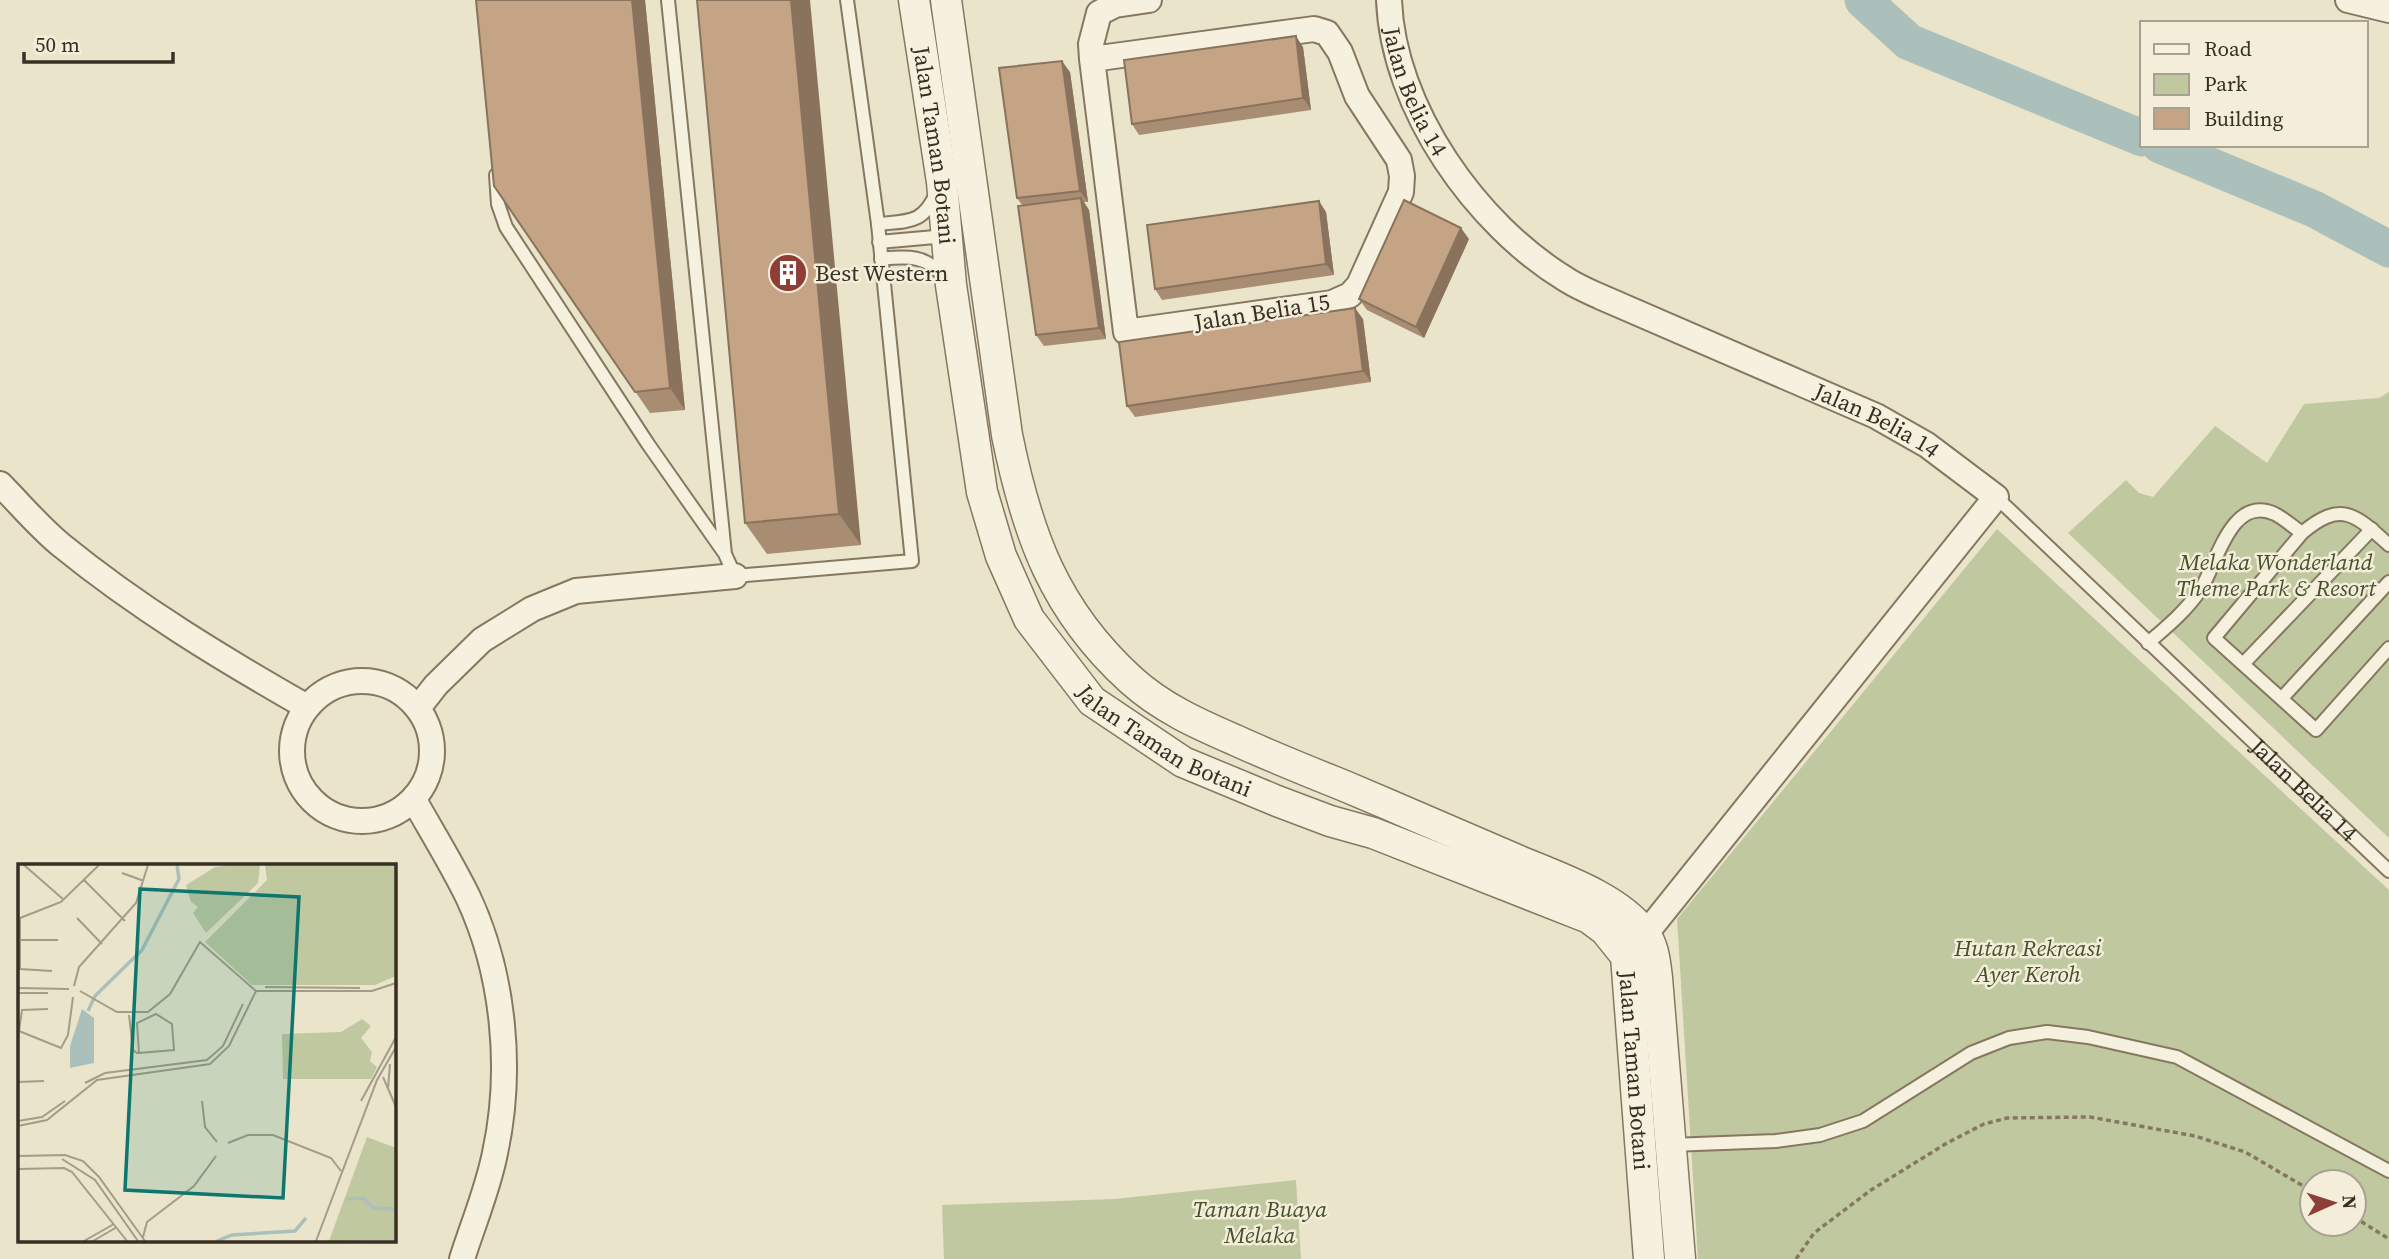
<svg xmlns="http://www.w3.org/2000/svg" width="2389" height="1259" font-family="'Source Serif 4',serif">
<style>
.green{fill:#c0c8a0;fill-rule:evenodd}
.lines{fill:none;stroke-linecap:round;stroke-linejoin:round}
.river{stroke:#abc0bb;stroke-width:37}
.service-casing{stroke:#867761;stroke-width:16}
.minor-casing{stroke:#867761;stroke-width:28}
.tertiary-casing{stroke:#867761;stroke-width:33}
.path{stroke:#867761;stroke-width:3.5;stroke-dasharray:5 3.5;stroke-linecap:butt}
.service{stroke:#f6f1de;stroke-width:12}
.minor{stroke:#f6f1de;stroke-width:24}
.tertiary{stroke:#f6f1de;stroke-width:30}
.wall{fill:#a98d72}
.shaded-wall{fill:#89735d}
.building{fill:#c4a485;stroke:#89735d;stroke-width:2}
.labels{text-anchor:middle;dominant-baseline:central;stroke-width:5;stroke-linejoin:round;paint-order:stroke}
.street-label{font-size:23px;fill:#382f23;stroke:#f3edda}
.poi-label{font-size:23px;fill:#382f23;stroke:#f3edda;text-anchor:start}
.park-label{font-size:23px;font-style:italic;fill:#45522b;stroke:#f3edda}
.inset-river{fill:none;stroke:#abc0bb;stroke-width:3.5}
.inset-road{fill:none;stroke:#a39c88;stroke-width:2}
.view{fill:#0f766e;fill-opacity:0.15;stroke:#0f766e;stroke-width:3.5}
.inset-edge{fill:none;stroke:#382f23;stroke-width:3.5}
</style>
<rect width="100%" height="100%" fill="#eae4cb"/>
<path class="green" d="M2389 392V838L2068 533 2126 480 2139 493 2153 497 2215 426 2267 463 2304 404 2379 398Z
M1997 529 2389 890V1259H1698L1677 919ZM2312 1182H2354V1224H2312Z
M1296 1180 1301 1259H944L942 1205 1114 1199Z"/>
<g class="lines">
<path class="river" d="M1863 0 1909 42 2142 138
M2160 145 2314 209 2389 249"/>
<g class="service-casing">
<g id="service">
<path d="M668 0 725 554 735 576 912 561 878 224 847 0"/>
<path d="M496 175 498 204 506 227 648 444 723 551"/>
<path d="M878 224C909 221 923 224 937 192"/>
<path d="M879 242 946 236"/>
<path d="M881 259C908 256 926 255 944 277"/>
<path id="s1" d="M1996 497 2389 871"/>
<path d="M2389 545C2355 514 2341 500 2302 533L2214 638 2316 730 2389 648"/>
<path d="M2148 643C2168 626 2186 611 2201 589 2217 563 2231 494 2275 514 2285 519 2293 527 2302 533"/>
<path d="M2243 664 2372 529"/>
<path d="M2282 698 2389 582"/>
<path d="M1670 1145 1776 1141 1820 1135 1863 1121 1971 1053 2009 1038 2047 1032 2088 1037 2177 1057 2389 1171"/>
</g>
</g>
<g class="minor-casing">
<g id="minor">
<path id="s2" d="M1389 0C1393 108 1476 225 1567 280 1578 287 1590 292 1601 297L1876 416 1927 445 1996 497 1635 947"/>
<path d="M2348 0 2389 10"/>
<path d="M1092 59 1314 29 1327 33 1340 52 1357 96 1399 160 1402 176 1401 192 1359 285 1350 295 1332 303 1126 332 1092 59 1091 44 1099 13 1115 5 1149 0"/>
<path d="M0 484C20 504 39 527 61 545 137 607 221 658 307 707"/>
<circle cx="362" cy="751" r="70"/>
<path d="M418 708 436 685 482 640 532 609 576 591 735 576"/>
<path d="M414 800C432 832 452 864 468 897 504 974 513 1070 495 1153 488 1189 473 1224 462 1259"/>
</g>
</g>
<g class="tertiary-casing">
<g id="tertiary">
<path id="s3" d="M914 0 942 182 951 285 982 492 1001 556 1029 619 1092 701 1183 762 1277 801 1330 821 1373 833 1589 918 1605 930 1626 956 1649 1259"/>
<path d="M946 0 1007 435C1027 534 1054 610 1131 680 1162 708 1198 724 1235 740 1272 757 1310 772 1347 787 1404 811 1461 836 1517 860 1557 877 1618 897 1644 933 1654 946 1655 962 1657 978L1680 1259"/>
</g>
</g>
<path class="path" d="M2354 1217 2389 1239
M1796 1259 1814 1233 1871 1190 1947 1143 1984 1124 2007 1118 2090 1117 2195 1136 2245 1152 2312 1191"/>
<use href="#service" class="service"/>
<use href="#minor" class="minor"/>
<use href="#tertiary" class="tertiary"/>
</g>
<path class="wall" d="M476 0H645L685 410 650 413 494 186Z
M697 0 861 545 767 554 745 523Z
M1303 47 1311 110 1139 135 1132 124Z
M1070 72 1088 202H1084L1089 210 1106 339 1044 346 1036 335 1022 205 1017 198Z
M1326 212 1334 275 1162 300 1155 289Z
M1469 239 1424 338 1367 310 1359 299Z
M1363 319 1371 382 1135 417 1127 406Z"/>
<path class="shaded-wall" d="M632 0H645L685 410 670 388Z
M791 0H810L861 545 839 514Z
M1296 36 1303 47 1311 110 1303 98Z
M1062 61 1070 72 1088 202 1080 191Z
M1081 198 1089 210 1106 339 1099 328Z
M1319 201 1326 212 1334 275 1326 264Z
M1461 228 1469 239 1424 338 1416 327Z
M1355 308 1363 319 1371 382 1363 371Z"/>
<path class="building" d="M476 0H632L670 388 635 392 494 186Z
M697 0H791L839 514 745 523Z
M1296 36 1303 98 1132 124 1124 60Z
M1062 61 1080 191 1017 198 999 68Z
M1081 198 1099 328 1036 335 1018 206Z
M1404 200 1461 228 1416 327 1359 299Z
M1319 201 1326 264 1155 289 1147 225Z
M1355 308 1363 371 1127 406 1119 342Z"/>
<defs>
<g id="building-disc" transform="scale(2.0125)"><circle r="9.5" fill="#8e3d37" stroke="#f3edda"/><path d="M-4-6H4V6H1V3H-1V6H-4ZM-2.5-4.3h1.7v1.8h-1.7ZM.8-4.3h1.7v1.8H.8ZM-2.5-1h1.7V.8h-1.7ZM.8-1h1.7V.8H.8Z" fill="#fff"/></g>
</defs>
<g fill-rule="evenodd">
<use href="#building-disc" x="788" y="273"/>
</g>
<g class="labels">
<g class="street-label">
<text stroke="none"><textPath href="#s2" startOffset="96">Jalan Belia 14</textPath></text>
<text stroke="none"><textPath href="#s3" startOffset="147">Jalan Taman Botani</textPath></text>
<text transform="translate(1262 312) rotate(-9)">Jalan Belia 15</text>
<text stroke="none"><textPath href="#s2" startOffset="684">Jalan Belia 14</textPath></text>
<text stroke="none"><textPath href="#s3" startOffset="819">Jalan Taman Botani</textPath></text>
<text stroke="none"><textPath href="#s1" startOffset="425">Jalan Belia 14</textPath></text>
<text stroke="none"><textPath href="#s3" startOffset="1449">Jalan Taman Botani</textPath></text>
</g>
<g class="poi-label">
<text x="815" y="273">Best Western</text>
</g>
<g class="park-label">
<text x="2276" y="562">Melaka Wonderland<tspan x="2276" dy="26">Theme Park &amp; Resort</tspan></text>
<text x="2028" y="948">Hutan Rekreasi<tspan x="2028" dy="26">Ayer Keroh</tspan></text>
<text x="1260" y="1209">Taman Buaya<tspan x="1260" dy="26">Melaka</tspan></text>
</g>
</g>
<g transform="translate(18 864)">
<rect width="378" height="378" fill="#eae4cb"/>
<path d="M214 1H242L240 19 188 69 175 49 180 43 173 38 168 21 197 3ZM247 1H378V112L357 121H234L187 78 249 16ZM344 155 353 162 343 174 354 188 352 197 359 203 353 215H265L264 170 323 168ZM349 273 378 284V376L311 377Z" fill="#c0c8a0"/>
<path d="M64 145 76 154V199L52 204V182Z" fill="#abc0bb"/>
<path class="inset-river" d="M70 147 77 132 124 86 161 15 159 1M329 335 345 334 356 344 378 345M199 377 214 371 277 367 288 354"/>
<path class="inset-road" d="M6 1 46 36M104 9 126 17M66 16 107 57M59 54 84 80M1 76H40M34 107 2 105V54L43 38 81 1M56 122 61 103 118 39 130 1M247 123 342 124M0 124 51 125M62 127 99 148H130L152 130 182 78 238 127M0 129H30M30 145 4 146 1 167 43 184 50 171 55 133M111 151 115 186 119 189H121L156 186 154 160 138 150 119 159 121 189M365 213 378 243M0 218 26 217M67 219 87 209 189 196 205 182 225 140M370 225 372 200M184 237 187 263 199 278M343 237 378 173M0 257 24 253 47 237M0 262 29 256 79 216 192 200 211 182 238 127H354L378 119M210 279 230 271H255L313 294 323 307M0 292 47 291 65 297 81 313 127 377M44 295 77 316 120 377M0 305 46 304 54 308 109 377M125 373 129 358 176 322 198 292M66 377 96 360M75 377 99 363M298 377 359 216 378 183"/>
<path class="view" d="M122 25 281 33 265 334 107 326Z"/>
<rect width="378" height="378" class="inset-edge"/>
</g>
<rect x="2140" y="21" width="228" height="126" fill="#f3edda" stroke="#a8a191" stroke-width="2"/>
<rect x="2154" y="44" width="35" height="10" fill="#f6f1de" stroke="#a8a191" stroke-width="2"/>
<text x="2204" y="56" font-size="21" fill="#382f23">Road</text>
<rect x="2154" y="74" width="35" height="21" fill="#c0c8a0" stroke="#a8a191" stroke-width="2"/>
<text x="2204" y="91" font-size="21" fill="#382f23">Park</text>
<rect x="2154" y="108" width="35" height="21" fill="#c4a485" stroke="#a8a191" stroke-width="2"/>
<text x="2204" y="126" font-size="21" fill="#382f23">Building</text>
<g transform="translate(2333 1203) rotate(87)"><circle r="33" fill="#f3edda" stroke="#a8a191" stroke-width="2"/>
<path d="M0-5L12 26L0 18L-12 26Z" fill="#8e3d37"/>
<text y="-10" font-size="19" font-weight="bold" text-anchor="middle" fill="#382f23">N</text>
</g>
<path d="M24 52v10h149v-10" fill="none" stroke="#382f23" stroke-width="3.5"/>
<text x="35" y="52" font-size="21" fill="#382f23" stroke="#f3edda" stroke-width="5" paint-order="stroke">50 m</text>
</svg>
